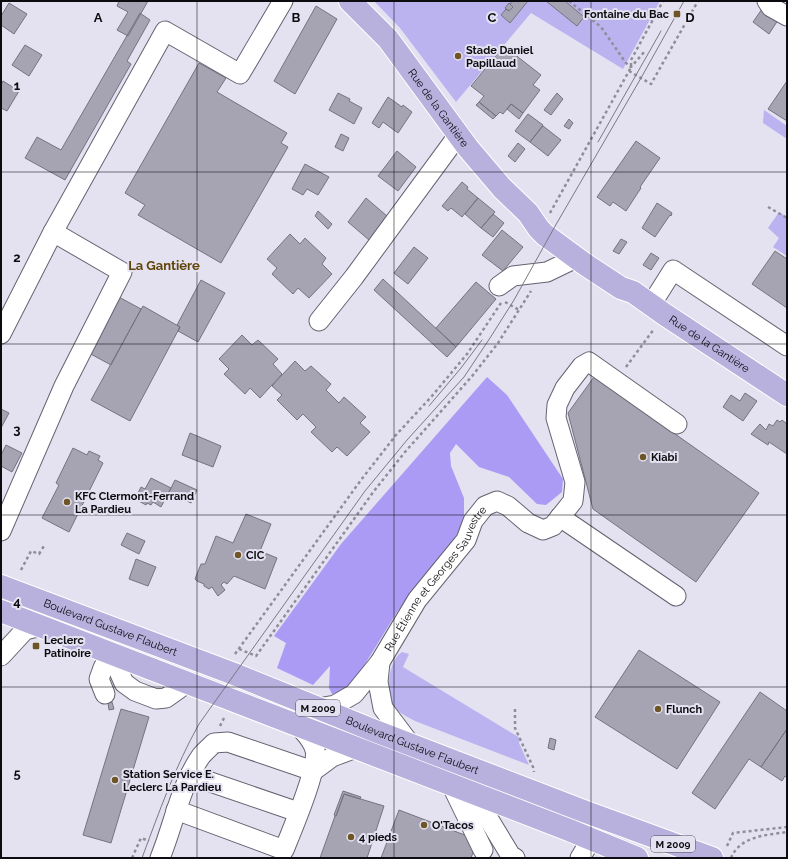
<svg xmlns="http://www.w3.org/2000/svg" width="788" height="859" font-family="Raleway,sans-serif">
<style>
.green{fill:#bbb2f0}
.forest{fill:#ab9bf5}
.building{fill:#a6a4b3;stroke:#757381}
.lines{fill:none;stroke-linecap:round;stroke-linejoin:round}
.minor-casing{stroke:#646370;stroke-width:21}
.major-casing{stroke:#fff;stroke-width:24}
.path{stroke:#8f8d98;stroke-width:2.5;stroke-dasharray:3 3;stroke-linecap:butt}
.minor{stroke:#fff;stroke-width:19}
.major{stroke:#b8b0dd;stroke-width:22}
.tram{stroke:#7a7982;stroke-width:1}
.grid{fill:none;stroke:#0c0c10;stroke-width:1;stroke-opacity:0.55}
.poi-dot{fill:#6e5526;stroke:#e4e2f1;stroke-width:1.5}
.labels{text-anchor:middle;dominant-baseline:central;stroke-width:4;stroke-linejoin:round;paint-order:stroke}
.shield{fill:#e4e2f1;stroke:#4d4c54;stroke-width:1}
.shield-label{font-size:10px;font-weight:bold;fill:#0c0c10}
.poi-label{font-size:11px;font-weight:bold;fill:#0c0c10;stroke:#e4e2f1;text-anchor:start}
.street-label{font-size:11px;fill:#0c0c10;stroke:#e4e2f1}
.quarter-label{font-size:13px;font-weight:bold;fill:#604408;stroke:#e4e2f1}
.grid-label{font-size:13px;text-anchor:middle;font-weight:bold;fill:#0c0c10;stroke:#e4e2f1;stroke-width:4;stroke-linejoin:round;paint-order:stroke}
</style>
<rect width="100%" height="100%" fill="#e4e2f1"/>
<path class="green" d="M374 1H660L623 69 531 13 456 102 400 28Z
M764 110 787 126V139L763 123Z
M779 212 787 217V256L773 247 779 238 768 228Z
M402 652 409 654 403 667 520 738 519 743 529 765 415 721C408 717 399 713 394 707 385 695 388 660 402 652Z"/>
<path class="forest" d="M487 377 507 395 563 479 562 492 546 505 537 504 509 477 479 467 456 444 450 453 451 466 464 498V521L456 536 446 550 397 612 351 687 342 693 332 694 329 688 330 666 313 685 277 668 286 643 274 636 341 544Z"/>
<path class="building" d="M119 1H148L128 36 117 30 128 12 117 6Z
M512 1H528L510 23 501 15 506 9 509 11 513 7 510 4Z
M546 1H565L584 17 577 26Z
M9 3 27 14 14 34 1 25V16Z
M509 3 513 7 509 11 505 8Z
M316 6 337 19 295 94 274 81Z
M762 9 778 20 769 34 753 22Z
M140 13 150 20 127 61 131 64 65 180 25 158 37 137 61 150Z
M25 45 42 55 29 76 12 65Z
M504 46 541 75 533 85 540 90 523 113 511 104 503 114 500 112 496 116 479 102 484 96 471 86Z
M199 63 226 78 217 92 287 133 281 143 288 147 221 263 138 215 145 205 125 193Z
M3 81 19 91 7 111 1 108V85Z
M787 81V121L768 109Z
M338 93 350 99 349 101 362 108 354 124 329 110Z
M557 93 563 99 551 115 544 110Z
M388 97 402 107 403 105 412 112 398 133 383 122 379 128 372 123Z
M479 102 496 116 493 119 476 105Z
M511 104 523 113 519 119 507 109Z
M528 114 543 125 530 142 515 131Z
M569 119 573 123 569 129 564 126Z
M543 126 561 140 548 156 530 142Z
M341 134 349 138 343 151 335 147Z
M636 141 660 158 640 187 641 188 626 211 613 202 610 206 597 197Z
M518 143 525 149 515 162 508 156Z
M397 151 416 167 398 191 378 176Z
M305 164 329 177 318 195 307 189 303 195 292 189Z
M462 182 468 187 467 189 478 198 462 217 451 208 448 211 442 206Z
M366 198 387 216 369 240 348 222Z
M478 198 495 212 481 228 465 214Z
M657 203 672 213 671 216 670 215 655 237 642 228Z
M318 211 332 224 328 229 315 216Z
M493 214 504 223 493 237 481 228Z
M502 230 523 247 503 271 482 255Z
M290 234 300 244 305 238 326 258 322 264 332 274 309 298 298 288 293 294 272 274 277 268 267 259Z
M621 239 627 242 619 254 613 251Z
M414 247 428 258 408 284 394 273Z
M775 251 787 259V308L752 284Z
M651 253 659 258 651 270 643 265Z
M383 279 456 347 447 357 374 290Z
M201 280 225 293 198 342 178 331 180 327 177 325Z
M476 282 496 299 456 347 436 328Z
M117 296 141 309 111 365 87 352Z
M143 306 180 327 130 421 91 400Z
M242 335 252 345 258 340 278 359 273 364 282 374 260 398 250 388 245 394 224 374 229 369 219 359Z
M295 361 305 371 311 366 331 384 326 390 339 403 344 397 366 417 360 423 370 432 347 456 337 447 332 452 311 432 316 427 303 414 297 420 277 400 282 395 272 386Z
M594 377 759 493 696 582 593 509 568 413Z
M745 393 757 401 743 421 723 407 731 395 740 401Z
M1 409 9 413 1 428Z
M777 420 780 422 782 420 787 424V454L769 442 768 445 751 434 760 424 766 430 769 424 773 426Z
M190 433 221 446 213 467 182 455Z
M6 445 22 453 12 472 1 466V455Z
M73 448 87 455 89 451 100 456 98 460 103 463 69 532 42 518 59 485 56 483Z
M151 478 171 488 161 507 153 502 151 505 147 503 146 505 135 499 141 487 145 489Z
M175 480 197 490 191 503 169 492Z
M246 514 271 524 260 551 277 558 265 589 234 576 227 584 224 582 221 585 225 590 218 596 212 587 209 589 204 586V584L197 581 195 579 201 564H205L216 536 233 543Z
M127 533 145 541 139 554 121 545Z
M136 559 156 567 148 586 129 579Z
M639 650 720 702 677 769 595 717Z
M760 692 787 711V729L761 767 749 759 715 809 692 793Z
M112 702 114 709 109 710 108 703Z
M121 709 149 717 111 843 83 835Z
M787 729V778L785 776 782 781 761 767Z
M550 738 556 740 554 750 548 748Z
M343 791 361 797 360 799 344 794 336 816 334 815Z
M344 794 384 806 367 858H320L335 816H336Z
M399 810 470 837 475 847 471 858H381Z"/>
<g class="lines">
<g class="minor-casing">
<g id="minor">
<path d="M767 1 771 7 787 16"/>
<path d="M53 232 165 31 240 74 283 1"/>
<path d="M499 286 513 276 547 272 576 258"/>
<path d="M651 305 673 270 787 346"/>
<path d="M319 321 354 277 459 134"/>
<path d="M1 334 53 232 122 272 64 386 1 531"/>
<path d="M560 517 676 596"/>
<path d="M111 653 124 683 135 691 156 699 166 698 187 683"/>
<path d="M1 656 25 630 41 626"/>
<path d="M380 662 378 682 383 708 410 744"/>
<path d="M105 694 99 679 103 668 111 653"/>
<path id="s1" d="M318 708 335 705 354 694 380 662 417 600 466 540 473 521 485 506 497 501 508 506 528 523 543 530 553 526 573 501 575 482 556 418 557 405 565 388 582 366 589 362 677 424"/>
<path d="M313 771 332 757 356 748"/>
<path d="M190 775 298 812"/>
<path d="M452 786 483 850"/>
<path d="M474 795 511 856 515 858"/>
<path d="M176 810 284 850C292 830 319 767 315 750 313 741 306 734 300 727"/>
<path d="M160 858C174 824 180 786 201 756 205 751 210 747 214 743L228 742 313 771"/>
<path d="M580 858 591 840"/>
</g>
</g>
<g class="major-casing">
<g id="major">
<path id="s2" d="M350 1 388 39 468 148 502 188 528 213 539 229 545 235 586 265 621 288 633 292 664 314 787 395"/>
<path id="s3" d="M1 586 234 674 375 731 586 812 712 858"/>
<path d="M1 611 569 830 637 858"/>
</g>
</g>
<path class="path" d="M569 1 601 27 626 63 631 67 645 51
M629 71 651 84 698 1
M768 207 787 218
M550 213 629 71 631 67V60L663 1
M505 302 519 310
M626 367 654 329
M21 570 31 551 39 554 44 546
M239 649 256 656 374 491 405 452 473 375 498 343 531 291
M235 654 361 480 396 435 432 396 467 354 501 303
M515 709V728L533 767 534 772
M220 726 225 716
M727 846 733 833 787 827
M132 858 141 838 149 841
M731 858C740 836 767 835 787 832"/>
<use href="#minor" class="minor"/>
<use href="#major" class="major"/>
<path class="tram" d="M598 142 661 31
M429 406 461 368 482 340
M142 858C159 812 175 767 199 724L365 491 407 440 464 377 490 338 514 300 554 228 641 78 684 1"/>
</g>
<path class="grid" d="M197 1V858M394 1V858M591 1V858M1 172H787M1 344H787M1 515H787M1 687H787"/>
<g class="poi-dot">
<rect x="673" y="10" width="8" height="8" rx="2"/>
<circle cx="458" cy="56" r="4"/>
<circle cx="643" cy="457" r="4"/>
<circle cx="67" cy="502" r="4"/>
<circle cx="238" cy="555" r="4"/>
<rect x="32" y="642" width="8" height="8" rx="2"/>
<circle cx="658" cy="709" r="4"/>
<circle cx="115" cy="780" r="4"/>
<circle cx="424" cy="825" r="4"/>
<circle cx="351" cy="837" r="4"/>
</g>
<g class="labels">
<g class="shield">
<rect x="296" y="700" width="44" height="16" rx="3"/>
<rect x="651" y="836" width="44" height="16" rx="3"/>
</g>
<g class="shield-label">
<text x="318" y="708">M 2009</text>
<text x="673" y="844">M 2009</text>
</g>
<g class="poi-label">
<text x="669" y="14" text-anchor="end">Fontaine du Bac</text>
<text x="466" y="50">Stade Daniel<tspan x="466" dy="13">Papillaud</tspan></text>
<text x="651" y="457">Kiabi</text>
<text x="75" y="496">KFC Clermont-Ferrand<tspan x="75" dy="13">La Pardieu</tspan></text>
<text x="246" y="555">CIC</text>
<text x="44" y="640">Leclerc<tspan x="44" dy="13">Patinoire</tspan></text>
<text x="666" y="709">Flunch</text>
<text x="123" y="774">Station Service E.<tspan x="123" dy="13">Leclerc La Pardieu</tspan></text>
<text x="432" y="825">O'Tacos</text>
<text x="359" y="837">4 pieds</text>
</g>
<g class="street-label">
<text stroke="none"><textPath href="#s2" startOffset="139">Rue de la Gantière</textPath></text>
<text stroke="none"><textPath href="#s2" startOffset="503">Rue de la Gantière</textPath></text>
<text stroke="none"><textPath href="#s1" startOffset="181">Rue Étienne et Georges Sauvestre</textPath></text>
<text stroke="none"><textPath href="#s3" startOffset="117">Boulevard Gustave Flaubert</textPath></text>
<text stroke="none"><textPath href="#s3" startOffset="441">Boulevard Gustave Flaubert</textPath></text>
</g>
<g class="quarter-label">
<text x="164" y="265">La Gantière</text>
</g>
</g>
<g class="grid-label">
<text x="98" y="22">A</text>
<text x="296" y="22">B</text>
<text x="492" y="22">C</text>
<text x="690" y="22">D</text>
<text x="17" y="90">1</text>
<text x="17" y="262">2</text>
<text x="17" y="434">3</text>
<text x="17" y="606">4</text>
<text x="17" y="778">5</text>
</g>
<rect width="788" height="859" fill="none" stroke="#0c0c10" stroke-width="4"/>
</svg>
